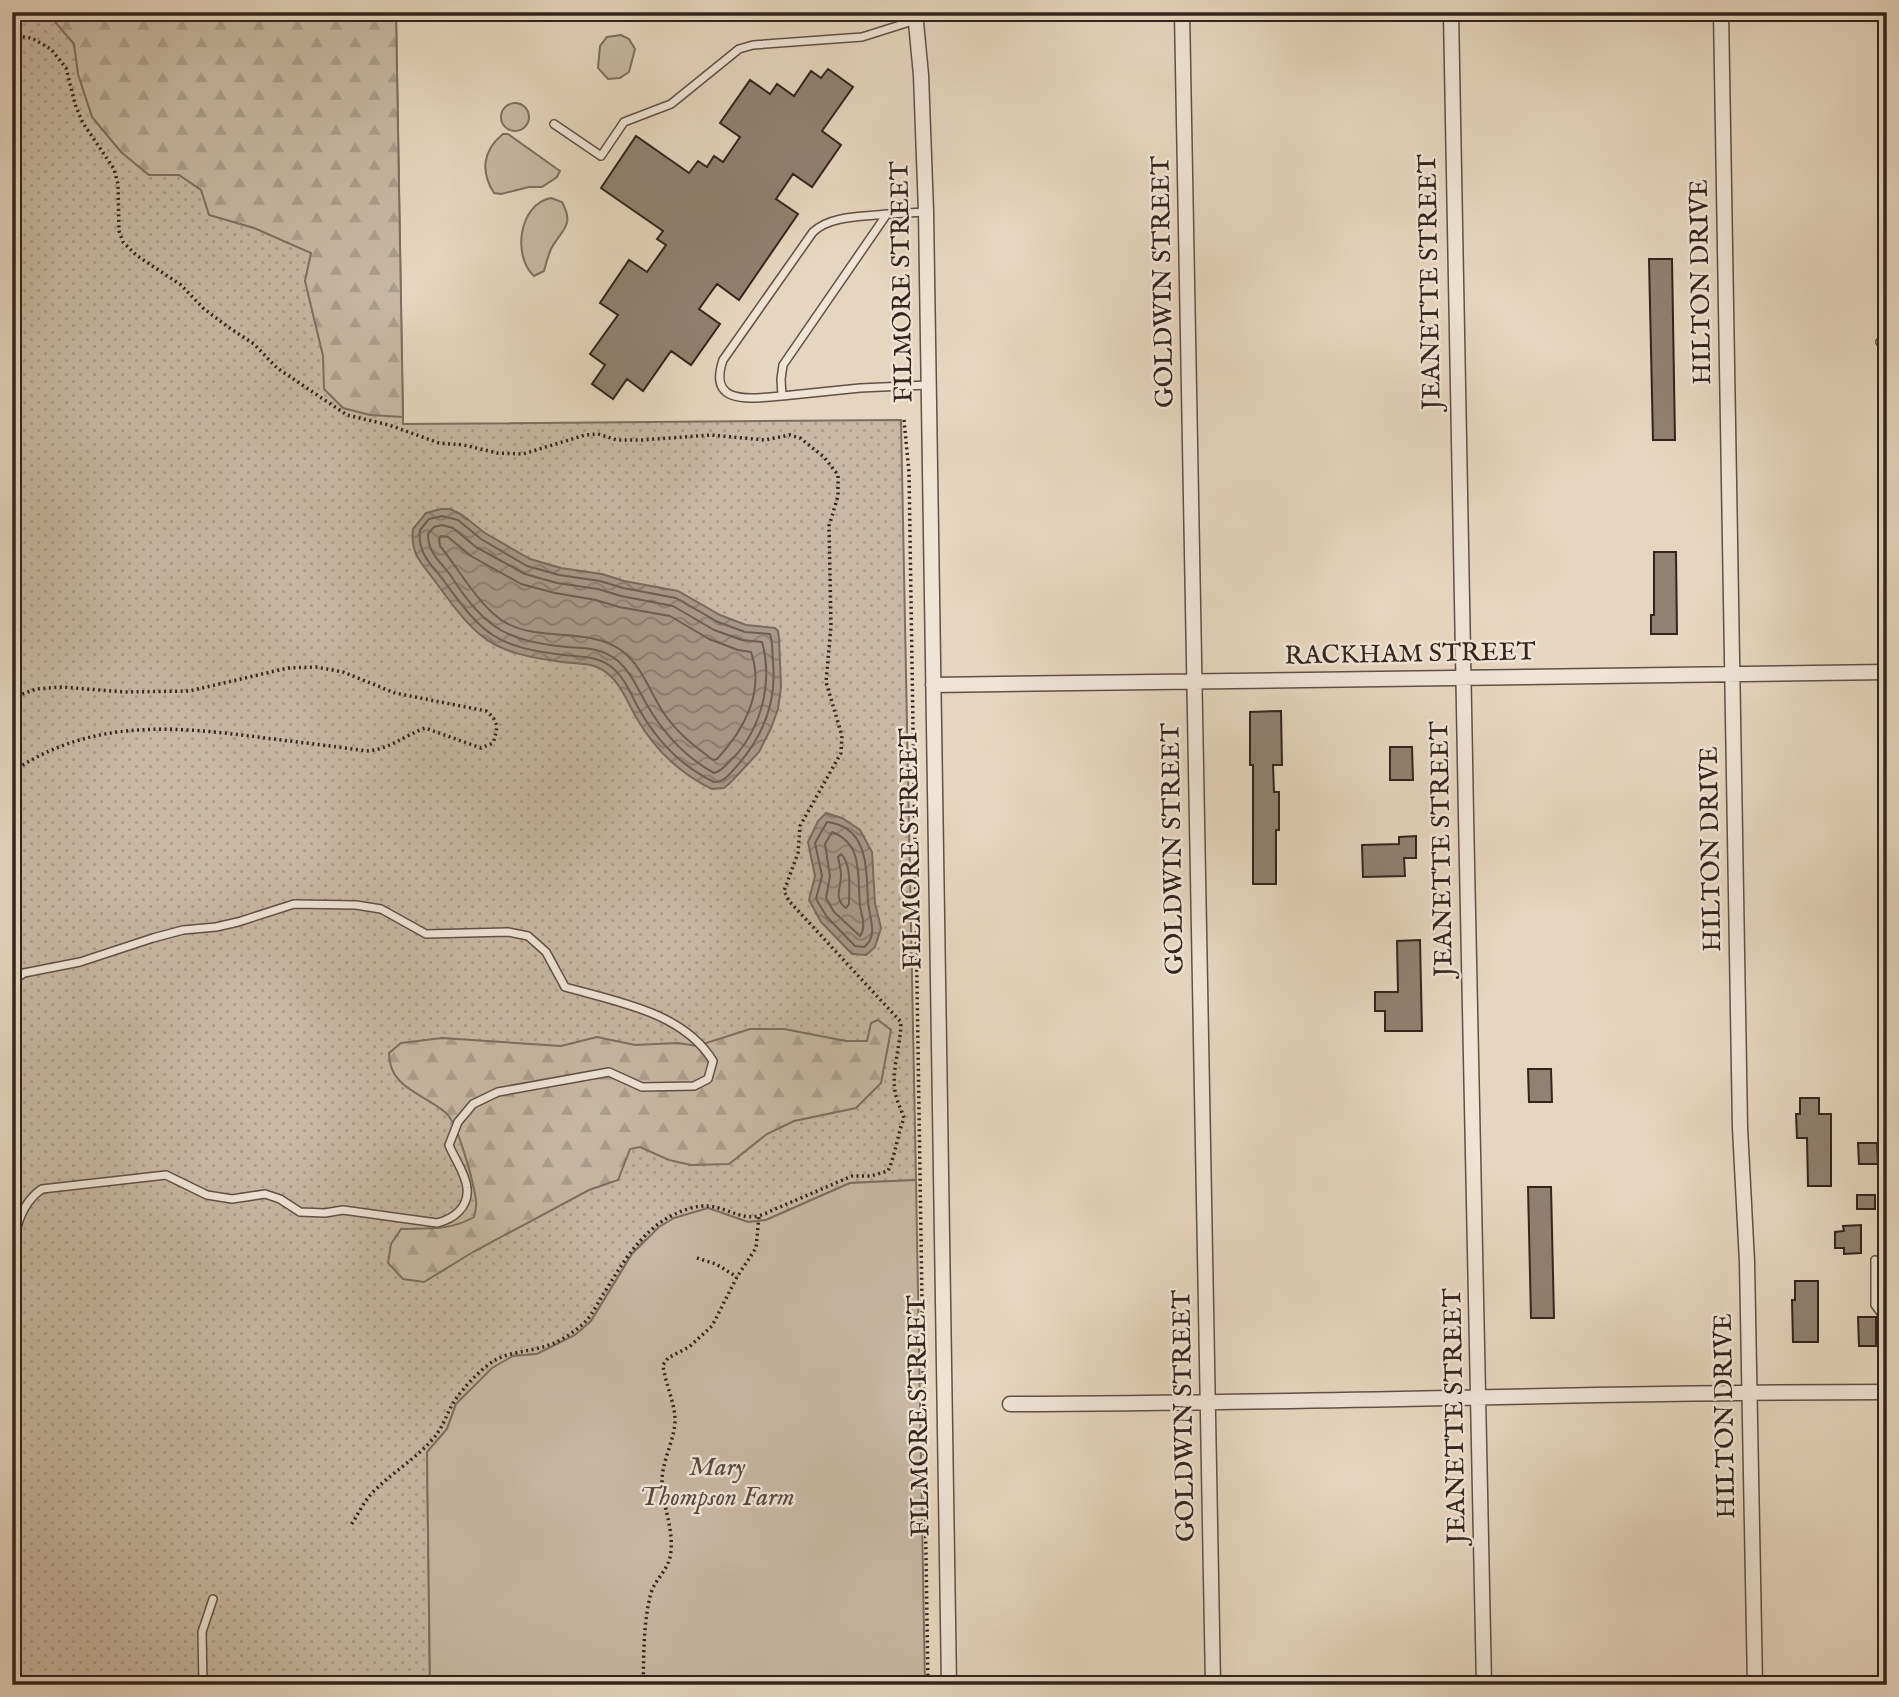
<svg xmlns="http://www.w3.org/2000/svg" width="1899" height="1697" font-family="'IM FELL English',serif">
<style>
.grass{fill:url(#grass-dots);stroke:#7e6e60;stroke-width:2}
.forest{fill:url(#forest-firs);stroke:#7e6e60;stroke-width:2}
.green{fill:#c8b8a3;stroke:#7e6e60;stroke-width:2}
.water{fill:url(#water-waves);stroke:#7a6a5d;stroke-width:2}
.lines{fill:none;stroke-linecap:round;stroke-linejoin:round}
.shore{stroke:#6e5e52;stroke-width:2}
.building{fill:#918171;stroke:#33241d;stroke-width:2}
.service-casing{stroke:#605046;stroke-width:10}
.minor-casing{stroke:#605046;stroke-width:17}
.path{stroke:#33241d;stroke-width:3.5;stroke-dasharray:2 3.5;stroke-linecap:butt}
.service{stroke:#efe4d5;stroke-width:7}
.minor{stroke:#efe4d5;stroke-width:14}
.labels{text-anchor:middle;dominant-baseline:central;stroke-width:5;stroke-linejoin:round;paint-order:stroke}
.street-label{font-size:26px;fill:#33241d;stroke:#efe4d5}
.park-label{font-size:26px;font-style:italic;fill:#58493e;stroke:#efe4d5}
</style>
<defs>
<pattern id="grass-dots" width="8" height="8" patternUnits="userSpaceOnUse" patternTransform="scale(1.75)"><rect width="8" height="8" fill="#c8b8a3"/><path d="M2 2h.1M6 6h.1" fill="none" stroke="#ac9e8c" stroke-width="1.8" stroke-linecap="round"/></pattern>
<pattern id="forest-firs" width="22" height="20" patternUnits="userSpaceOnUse" patternTransform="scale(1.75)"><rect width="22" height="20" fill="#c8b8a3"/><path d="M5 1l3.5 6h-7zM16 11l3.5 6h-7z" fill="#ac9e8c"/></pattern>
<pattern id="water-waves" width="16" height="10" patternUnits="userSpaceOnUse" patternTransform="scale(1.75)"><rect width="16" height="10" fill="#a98"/><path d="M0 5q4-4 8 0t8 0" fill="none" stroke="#8b7d6f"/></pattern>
</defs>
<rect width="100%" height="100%" fill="#e7d6bf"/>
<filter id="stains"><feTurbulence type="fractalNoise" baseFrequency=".00286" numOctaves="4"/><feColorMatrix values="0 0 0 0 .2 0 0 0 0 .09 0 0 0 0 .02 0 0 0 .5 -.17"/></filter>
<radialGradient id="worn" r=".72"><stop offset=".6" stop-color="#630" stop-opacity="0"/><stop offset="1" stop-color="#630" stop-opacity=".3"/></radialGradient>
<path class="grass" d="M396 14 403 424 901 420 916 1180 850 1183 766 1220 748 1222 708 1208 645 1240 632 1254 591 1321 576 1335 537 1354 513 1356 466 1394 456 1404 447 1429 427 1452 430 1685H12V16Z"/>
<path class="forest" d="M396 14 403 417 370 415 343 408 324 389 323 356 305 281 311 253 254 228 209 215 201 190 179 175H149L121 152 92 117 78 74 74 44 50 16Z
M878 1020 891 1030 881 1083 856 1108 794 1121 767 1134 729 1164 691 1165 669 1160 640 1147 630 1149 618 1180 589 1190 473 1252 424 1282 403 1279 388 1263 391 1244 401 1229C427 1228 450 1231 474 1217 475 1212 477 1206 476 1201 474 1184 458 1123 446 1113 424 1093 389 1089 389 1053L401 1043 442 1038 561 1046 597 1037 635 1045 678 1043 697 1046 750 1029H784L846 1041H867L871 1023Z"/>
<path class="green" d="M621 35 629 39 635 49 629 72 620 78 608 79 598 68 600 46 607 37Z
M501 117a14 14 0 1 1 28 0a14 14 0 1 1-28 0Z
M503 134H508L560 171 557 177 542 187H529L501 194 494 193C480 171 483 150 503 134Z
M551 198 562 202C575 226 562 229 551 249 548 256 546 263 544 271L534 276C512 256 519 204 551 198Z
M916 1180 925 1685H430L427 1452 447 1429 456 1404 492 1368 513 1356 537 1354 575 1335 591 1321 632 1254 659 1227 674 1218 708 1208 748 1222 766 1220 850 1183Z"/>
<path class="water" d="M441 509H450L461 514 485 533 530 559 561 568 602 574 624 581 678 591 720 615 746 625 775 628 778 631 779 638 781 687 778 709 771 728 759 752 731 782 724 788 712 789C679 773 654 749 636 717 627 702 622 685 607 673 593 662 579 664 562 662 490 652 479 641 437 584 423 564 410 556 413 529L426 513Z
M826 813 842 818 860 830 872 852 875 903 881 928 875 947 866 955 852 954 821 922 809 900 815 876 808 842 818 821Z"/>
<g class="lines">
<path class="shore" d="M442 516 458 520 481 539 527 566 559 575 600 581 623 588 676 598 718 622 745 632 770 634C773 643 772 652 773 662 777 703 763 737 736 767 729 775 724 782 714 782 681 766 657 741 639 709 631 695 626 680 614 669 599 656 582 657 564 655 496 647 483 635 444 581 431 564 417 553 420 530L429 519Z
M442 525 453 528 476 547 525 574 557 583 598 589 621 596 673 606 714 630 742 640 762 642C773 681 762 726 735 756 728 762 723 771 714 773 685 757 664 734 647 705 638 690 632 673 618 661 602 648 586 648 567 647 508 641 485 629 453 579 442 562 428 555 428 534L434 527Z
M441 536 448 537 471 556 521 584 555 593 596 600 619 607 670 616 709 639 738 650 751 652C765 692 744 730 717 759L713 760C693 745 677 733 663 712 649 690 642 666 621 650 588 627 542 642 506 623 480 608 459 569 440 546L439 539Z
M827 822C869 827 866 869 868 901 869 917 879 936 864 947L855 946 827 917 816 899 822 876 815 843Z
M832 832C864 844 857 877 860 905 861 916 867 926 860 936L834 912 826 898 830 876 825 844Z
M841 854C852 864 849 890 849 904L846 908C833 898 841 889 841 875 841 869 839 863 838 857Z"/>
</g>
<path class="building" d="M828 69 853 87 822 131 841 145 812 187 793 174 776 199 798 214 739 300 717 284 699 309 720 324 691 365 671 351 643 391 627 379 613 399 592 384 605 365 590 354 618 315 600 303 629 260 647 272 666 245 657 239 663 231 601 188 636 136 689 173 698 161 707 167 714 156 723 162 740 137 720 123 750 80 770 94 777 84 794 96 811 71 821 78Z
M1649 259H1672L1675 440H1653Z
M1654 552H1676L1677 634H1651V615H1654Z
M1281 711 1282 765H1273L1274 792H1279V830H1276V884H1253V765H1250V712Z
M1390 747H1412L1413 780H1390Z
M1416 836V858H1404L1405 876 1363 877 1362 845 1399 844V837Z
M1420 940 1422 1031H1385V1011H1375V992H1398L1397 941Z
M1528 1069H1551L1552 1102H1529Z
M1800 1098H1819V1114H1831V1186H1808L1807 1138H1797L1796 1114H1800Z
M1858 1143H1877L1878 1164H1859Z
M1528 1187H1551L1554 1318H1531Z
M1857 1195H1875V1209H1857Z
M1861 1225V1253L1844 1254V1248H1835V1232L1844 1231 1843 1226Z
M1795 1281H1818V1342H1793L1792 1300H1795Z
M1858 1317H1876V1346H1859Z"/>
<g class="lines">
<g class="service-casing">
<path id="service" d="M554 124 601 156 624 122 671 104 739 49 753 45 862 37 916 20
M926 212 887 214 783 365 781 379 782 396 860 388 928 385
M1880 342H1887
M782 396C753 398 707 407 723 360L813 232C831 215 863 217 887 214
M12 981 24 973 80 962 153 938 183 930 216 927 238 922 294 904 356 905 381 909 426 934 508 932 528 936 546 952 565 987C617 1002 683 1012 713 1061L708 1079 694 1086 642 1087 609 1072 498 1092 473 1104 458 1122 449 1145C454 1158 466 1174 467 1188 469 1207 454 1219 437 1223L343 1210 325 1213 300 1212 280 1199 265 1194 232 1199 207 1195 166 1175 42 1189C6 1213 13 1271 12 1310
M1875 1260V1305L1887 1321
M203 1685 202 1632 213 1599"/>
</g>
<g class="minor-casing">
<path id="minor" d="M915 12 921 75 926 212 949 1685
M1182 12 1213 1685
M1451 12C1457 570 1476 1127 1484 1685
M1721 12 1740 1128 1747 1262 1755 1685
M933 685 1887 672
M1010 1404C1302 1404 1594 1392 1887 1392"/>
</g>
<path class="path" d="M12 35 32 38 51 49 66 68 76 107 83 123 114 169 118 184 119 231 123 242 136 255 181 285 203 308 228 327 254 344 277 368 347 415 389 425 439 443 464 445 497 453 523 454 585 435 598 434 617 440H642L711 435 765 440 790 435 800 438 824 457 838 475V496L829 526 831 626 826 682 842 736 841 753 800 826 798 853 784 891 789 901 901 1022C901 1046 890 1073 896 1096 898 1104 902 1111 904 1118 897 1136 896 1153 888 1171L871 1176H852L759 1216C734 1221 719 1198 688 1209 646 1222 626 1258 604 1293 598 1303 592 1315 584 1323 572 1334 558 1343 543 1347 526 1352 507 1352 492 1362 479 1371 464 1387 455 1400 446 1414 443 1429 431 1441 414 1460 393 1472 375 1490 365 1499 359 1513 351 1525
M904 420 909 472 928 1685
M12 698 36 689 62 687 125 692 189 691 288 668 316 667 343 672 395 693 486 711C499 721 498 728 493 743L481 748 425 728C404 736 388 750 366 751 332 746 298 742 265 738 175 726 91 718 12 772
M697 1258 716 1264 737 1277
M643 1685C644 1655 643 1623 651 1593 656 1577 670 1570 671 1550 673 1525 662 1505 662 1481 662 1460 676 1437 675 1418 674 1400 665 1383 663 1365L668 1358 689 1347 712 1326 737 1277 756 1248 759 1216"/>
<use href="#service" class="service"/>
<use href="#minor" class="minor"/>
</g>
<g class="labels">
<g class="street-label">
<text transform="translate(902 282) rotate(-91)">FILMORE STREET</text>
<text transform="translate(1163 282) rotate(-91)">GOLDWIN STREET</text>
<text transform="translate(1430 282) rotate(-91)">JEANETTE STREET</text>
<text transform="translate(1701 282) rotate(-91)">HILTON DRIVE</text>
<text transform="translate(1410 654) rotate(-1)">RACKHAM STREET</text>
<text transform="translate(911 849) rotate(-91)">FILMORE STREET</text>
<text transform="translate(1173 849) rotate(-91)">GOLDWIN STREET</text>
<text transform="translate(1442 849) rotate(-91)">JEANETTE STREET</text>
<text transform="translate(1711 849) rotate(-91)">HILTON DRIVE</text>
<text transform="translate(919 1416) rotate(-91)">FILMORE STREET</text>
<text transform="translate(1184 1416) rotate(-91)">GOLDWIN STREET</text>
<text transform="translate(1455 1416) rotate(-91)">JEANETTE STREET</text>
<text transform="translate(1725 1416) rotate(-91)">HILTON DRIVE</text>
</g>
<g class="park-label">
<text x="717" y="1467">Mary<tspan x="717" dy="30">Thompson Farm</tspan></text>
</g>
</g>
<rect width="1899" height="1697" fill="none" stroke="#e7d6bf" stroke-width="42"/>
<rect x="14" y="14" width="1871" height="1669" fill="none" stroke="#33241d" stroke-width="3.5"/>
<rect x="21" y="21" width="1857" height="1655" fill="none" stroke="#33241d" stroke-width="2"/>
<rect width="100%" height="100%" filter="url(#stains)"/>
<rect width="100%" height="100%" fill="url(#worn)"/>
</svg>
